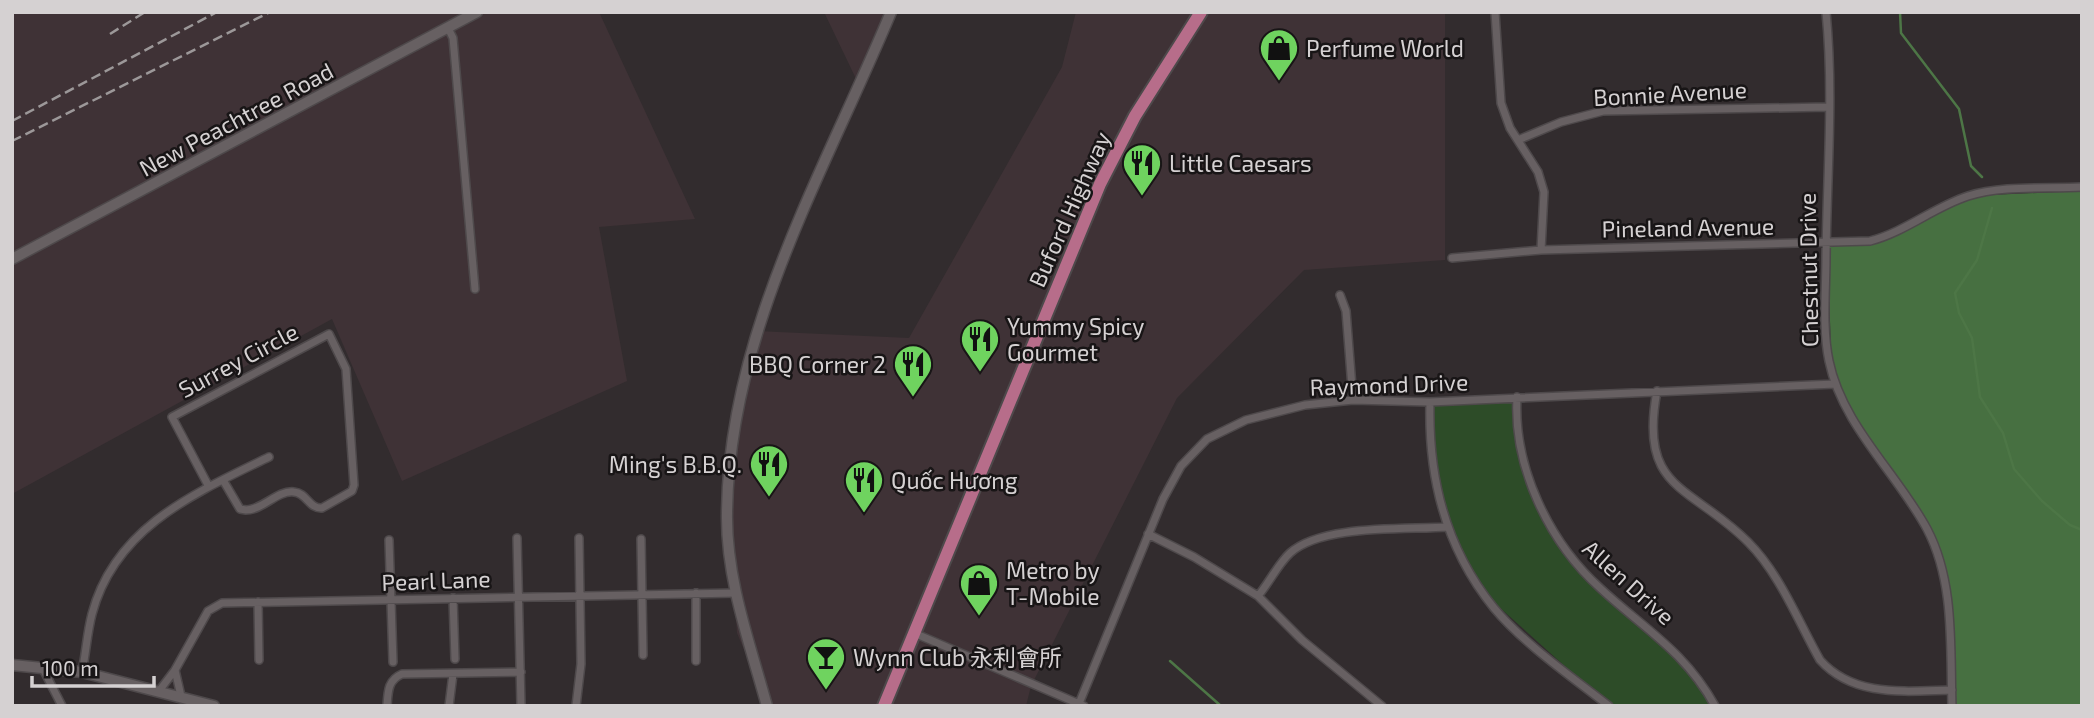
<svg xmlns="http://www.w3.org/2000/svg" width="2094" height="718" font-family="'Exo 2','Noto Sans SC',sans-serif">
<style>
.built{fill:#3f3236}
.green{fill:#2d4c28}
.forest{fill:#477041}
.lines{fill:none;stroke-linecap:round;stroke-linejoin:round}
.stream{stroke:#4d7646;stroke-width:2.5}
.minor-casing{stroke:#4e494b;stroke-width:10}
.tertiary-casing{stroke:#4e494b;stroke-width:13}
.primary-casing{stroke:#4e494b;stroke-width:16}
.minor{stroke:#676062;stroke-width:7}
.tertiary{stroke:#676062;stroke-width:10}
.primary{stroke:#b76d8a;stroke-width:12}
.rail{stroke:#9c9899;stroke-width:2.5;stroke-dasharray:10 5;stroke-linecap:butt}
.labels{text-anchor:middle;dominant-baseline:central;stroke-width:5;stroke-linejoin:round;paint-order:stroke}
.poi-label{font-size:23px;fill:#d5d1d2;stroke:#181516;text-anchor:start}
.street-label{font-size:23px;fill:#d5d1d2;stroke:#181516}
</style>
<rect width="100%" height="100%" fill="#322c2e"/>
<path class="built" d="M12 12H599L695 219 599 227 627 381 402 481 332 319 12 494Z
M824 12H893L859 85Z
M1076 12H1445V260L1304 270 1177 398 1031 686 1026 706H761L767 704 737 633 728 501 754 331 909 338 1062 67Z"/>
<path class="green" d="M1516 398 1526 472 1552 532 1598 589 1659 634 1715 706H1609L1478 588 1444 519 1432 474 1430 402Z"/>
<path class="forest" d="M2081 191 2082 706H1956L1950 621 1939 553 1899 486 1832 388 1829 287 1822 242 1881 240 1944 205 1990 195Z"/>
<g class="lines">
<path class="stream" d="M1900 12 1901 33 1959 109 1971 166 1982 177
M1992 208 1977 260 1955 293 1959 313 1972 338 1980 397 2003 433 2014 469 2042 501 2070 525 2082 530
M1170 661 1221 706"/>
<g class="minor-casing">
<path id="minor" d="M1495 12 1501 103 1510 128 1538 172 1544 192 1541 250
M1826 12C1834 92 1827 175 1826 256 1826 290 1822 327 1829 361 1842 425 1897 473 1927 529 1955 582 1950 648 1952 706
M448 28 453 38 475 289
M1518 140 1561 122 1603 111 1828 107
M1452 258 1541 250 1870 241C1905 232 1934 207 1968 196 2002 185 2046 189 2082 187
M1340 295 1346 311 1353 400
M1657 391C1638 491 1691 485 1748 542 1780 574 1798 621 1820 660 1854 698 1906 691 1952 690
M1517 397C1513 467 1549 542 1600 588 1643 628 1685 651 1715 706
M1430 402C1428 477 1446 549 1494 608 1524 644 1572 677 1609 706
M208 485 172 417 329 334 346 369 354 485 352 491 322 508C309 509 307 493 294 492 277 490 263 510 246 510L240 509 223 480
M1148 534 1194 557 1258 596 1302 640 1382 706
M517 538 521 706
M641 539 643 655
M389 540 393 662
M1258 596C1269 583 1278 564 1290 553 1322 524 1406 530 1448 527
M453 598 455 659
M258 602 259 660
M914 633 1084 706
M696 661V593
M42 667 62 706
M175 670 181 696
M82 672C86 653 87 633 92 614 115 527 195 493 269 457
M159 691 175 670 208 611 222 603 736 593
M387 706C388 691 388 680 402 674L521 672
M449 706 453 674
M576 706 581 664 579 538
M1078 706 1163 499 1181 466 1207 439 1246 420 1305 405 1353 400 1430 402 1835 384"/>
</g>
<g class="tertiary-casing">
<path id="tertiary" d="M12 259 477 12
M12 665 82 672 214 706
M767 706C750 644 726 579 727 514 728 334 824 173 891 12"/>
</g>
<g class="primary-casing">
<path id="primary" d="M884 706 1100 184 1135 116 1201 12"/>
</g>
<use href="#minor" class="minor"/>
<use href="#tertiary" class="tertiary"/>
<use href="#primary" class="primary"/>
<path class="rail" d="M110 34 145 12
M12 121 217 12
M12 141 270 12"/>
</g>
<defs>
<g id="shop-pin" transform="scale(2.0125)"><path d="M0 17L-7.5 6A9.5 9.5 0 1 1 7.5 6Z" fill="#6fd35f" stroke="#181516"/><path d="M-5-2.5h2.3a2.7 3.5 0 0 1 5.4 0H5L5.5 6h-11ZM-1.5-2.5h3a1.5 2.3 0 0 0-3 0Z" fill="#111"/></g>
<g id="restaurant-pin" transform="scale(2.0125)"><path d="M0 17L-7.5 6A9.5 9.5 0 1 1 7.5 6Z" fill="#6fd35f" stroke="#181516"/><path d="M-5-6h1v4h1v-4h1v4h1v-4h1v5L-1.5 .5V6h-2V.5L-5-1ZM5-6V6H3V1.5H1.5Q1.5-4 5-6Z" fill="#111"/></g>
<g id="bar-pin" transform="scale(2.0125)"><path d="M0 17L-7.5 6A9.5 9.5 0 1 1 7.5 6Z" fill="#6fd35f" stroke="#181516"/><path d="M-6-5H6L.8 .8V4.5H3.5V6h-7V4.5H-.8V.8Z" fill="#111"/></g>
</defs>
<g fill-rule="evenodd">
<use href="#shop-pin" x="1279" y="48"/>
<use href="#restaurant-pin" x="1142" y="163"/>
<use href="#restaurant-pin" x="980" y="339"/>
<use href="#restaurant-pin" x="913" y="364"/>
<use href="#restaurant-pin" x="769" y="464"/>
<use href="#restaurant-pin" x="864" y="480"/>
<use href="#shop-pin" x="979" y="583"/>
<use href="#bar-pin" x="826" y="657"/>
</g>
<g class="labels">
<g class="poi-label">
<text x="1306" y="48">Perfume World</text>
<text x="1169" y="163">Little Caesars</text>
<text x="1007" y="326">Yummy Spicy<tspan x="1007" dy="26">Gourmet</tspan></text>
<text x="886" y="364" text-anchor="end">BBQ Corner 2</text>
<text x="742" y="464" text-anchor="end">Ming's B.B.Q.</text>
<text x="891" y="480">Quốc Hương</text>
<text x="1006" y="570">Metro by<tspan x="1006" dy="26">T-Mobile</tspan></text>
<text x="853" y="657">Wynn Club 永利會所</text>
</g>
<g class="street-label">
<text transform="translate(1670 93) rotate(-3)">Bonnie Avenue</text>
<text transform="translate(236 119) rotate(-28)">New Peachtree Road</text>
<text transform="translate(1069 209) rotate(-66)">Buford Highway</text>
<text transform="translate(1688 227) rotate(-1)">Pineland Avenue</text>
<text transform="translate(1808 270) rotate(-91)">Chestnut Drive</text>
<text transform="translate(238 360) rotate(-28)">Surrey Circle</text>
<text transform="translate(1389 384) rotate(-2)">Raymond Drive</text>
<text transform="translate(436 580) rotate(-2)">Pearl Lane</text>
<text transform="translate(1629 582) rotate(42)">Allen Drive</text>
</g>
</g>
<rect width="2094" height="718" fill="none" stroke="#d5d1d2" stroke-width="28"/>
<path d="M32 676v10h122v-10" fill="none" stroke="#d5d1d2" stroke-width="3.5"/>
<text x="42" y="676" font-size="21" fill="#d5d1d2" stroke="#181516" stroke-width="5" paint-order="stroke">100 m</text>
</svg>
